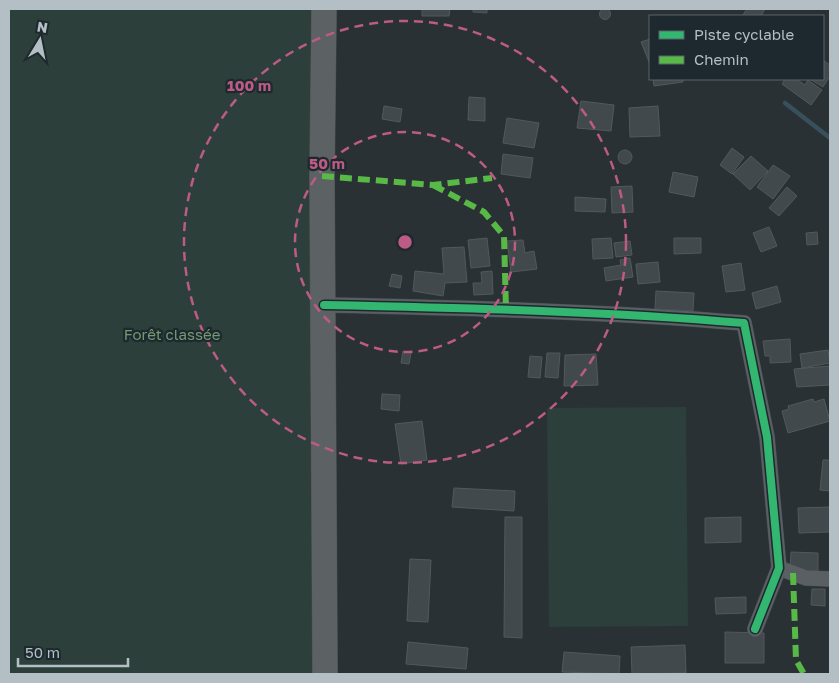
<svg xmlns="http://www.w3.org/2000/svg" width="839" height="683" font-family="'Golos Text',sans-serif">
<style>
.green{fill:#2c3f3a}
.lines{fill:none;stroke-linecap:round;stroke-linejoin:round}
.stream{stroke:#38505b;stroke-width:4.5}
.building{fill:#42494c;stroke:#51595b}
.minor-casing{stroke:#474d4f;stroke-width:16}
.trunk-casing{stroke:#464d4f;stroke-width:26}
.minor{stroke:#595f63;stroke-width:15}
.trunk{stroke:#5c6164;stroke-width:25}
.quiet{stroke:#58b947;stroke-width:6;stroke-dasharray:12 6;stroke-linecap:butt}
.cycleway-casing{stroke:#1d292e;stroke-width:11}
.cycleway{stroke:#33b770;stroke-width:8}
.ring{fill:none;stroke:#bc5b85;stroke-width:2.5;stroke-dasharray:9 6}
.labels{text-anchor:middle;dominant-baseline:central;stroke-width:4.5;stroke-linejoin:round;paint-order:stroke}
.park-label{font-size:15px;fill:#749973;stroke:#1d292e}
.centre{fill:#bc5b85;stroke:#1d292e;stroke-width:2.5}
.ring-label{font-size:15px;text-anchor:middle;font-weight:bold;fill:#bc5b85;stroke:#1d292e;stroke-width:4.5;stroke-linejoin:round;paint-order:stroke}
</style>
<rect width="100%" height="100%" fill="#293134"/>
<path class="green" d="M9 9H335L332 674H9Z
M686 407 688 626 549 627 547 408Z"/>
<g class="lines">
<path class="stream" d="M785 103 830 138"/>
</g>
<path class="building" d="M599.5 14a5.5 5.5 0 1 1 11 0a5.5 5.5 0 1 1-11 0Z
M422 9H450L449 16H422Z
M473 9H487V13L473 12Z
M747 9H765L761 16H742Z
M650 39V64L641 42Z
M823 60 830 65V76L823 87 810 79H823Z
M653 79H683V82L654 86Z
M785 79H796L805 85 808 80 822 90 811 105 782 84Z
M469 97 485 98V121L468 120Z
M581 101 614 105 611 131 577 128Z
M384 106 402 109 400 122 382 119Z
M658 106 660 136 630 137 629 108Z
M507 118 539 123 534 148 503 143Z
M732 148 744 157 732 174 720 165Z
M618 157a7 7 0 1 1 14 0a7 7 0 1 1-14 0Z
M503 154 533 158 530 178 501 174Z
M751 156 768 171 750 190 733 174Z
M773 165 790 176 773 199 757 187Z
M673 172 698 177 694 197 669 192Z
M632 186 633 212 612 213 611 187Z
M787 187 797 196 779 216 769 208Z
M575 197 606 199 605 212 575 211Z
M769 227 777 246 761 252 753 233Z
M817 232 818 244 807 245 806 233Z
M487 238 490 266 471 268 468 240Z
M611 238 613 258 593 259 592 239Z
M674 238H701V253L674 254Z
M523 240 525 253 534 251 537 269 511 272 507 241Z
M630 241 632 255 616 257 614 243Z
M464 247 467 282 445 283 443 296 413 291 415 271 444 274 442 248Z
M630 258 633 277 606 281 604 268 621 265 620 260Z
M658 262 660 282 638 284 636 264Z
M741 263 745 290 726 292 722 266Z
M492 271 493 294 474 295 473 283H482L481 272Z
M392 274 402 276 400 288 389 286Z
M777 286 781 302 756 309 752 293Z
M656 291 694 293 693 311 655 309Z
M790 339 791 362 770 363V356H765L763 341Z
M828 350 830 363 802 368 800 354Z
M403 351 411 353 409 364 401 363Z
M547 353H560L558 378 545 377Z
M596 354 598 385 564 386 565 355Z
M530 356 542 357 540 378 528 377Z
M830 366V385L797 387 794 369Z
M382 394 400 395 399 411 381 409Z
M813 399 814 402 824 399 830 421 788 433 782 411 789 409 788 406Z
M422 421 427 460 401 464 395 424Z
M823 460H830V491L820 490Z
M454 488 515 491 514 511 452 507Z
M830 507V532L799 533 798 508Z
M505 517H522V638L504 637Z
M741 517V542L705 543V518Z
M791 552 818 553V571L790 570Z
M410 559 431 560 428 622 407 621Z
M812 589H825V606L811 605Z
M746 597V613L716 614 715 598Z
M725 632 764 633V663H725Z
M408 642 468 648 466 669 406 664Z
M685 645 686 673 632 674 631 647Z
M564 652 620 656 619 674 562 672Z"/>
<g class="lines">
<g class="minor-casing">
<path id="minor" d="M324 305C464 308 605 311 744 323L767 437 779 568 755 629
M779 568 806 578 830 579"/>
</g>
<g class="trunk-casing">
<path id="trunk" d="M324 9 322 176 325 674"/>
</g>
<use href="#minor" class="minor"/>
<use href="#trunk" class="trunk"/>
<path class="quiet" d="M322 176 433 185 492 178
M433 185 484 212 504 236 506 310
M793 573 796 660 804 674"/>
<g class="cycleway-casing">
<path id="cycleway" d="M324 305C464 308 605 311 744 323L767 437 779 568 755 629"/>
</g>
<use href="#cycleway" class="cycleway"/>
</g>
<g class="ring">
<circle cx="405" cy="242" r="110"/>
<circle cx="405" cy="242" r="221"/>
</g>
<g class="labels">
<g class="park-label">
<text x="172" y="334">Forêt classée</text>
</g>
</g>
<circle cx="405" cy="242" r="8" class="centre"/>
<g class="ring-label">
<text x="249" y="91">100 m</text>
<text x="327" y="169">50 m</text>
</g>
<rect width="839" height="683" fill="none" stroke="#b3bfc5" stroke-width="20"/>
<rect x="649" y="15" width="175" height="65" fill="#1d292e" stroke="#59656a"/>
<rect x="659" y="31" width="25" height="8" fill="#33b770" stroke="#59656a"/>
<text x="694" y="40" font-size="15" fill="#b3bfc5">Piste cyclable</text>
<rect x="659" y="56" width="25" height="8" fill="#58b947" stroke="#59656a"/>
<text x="694" y="65" font-size="15" fill="#b3bfc5">Chemin</text>
<g transform="translate(40 40) rotate(10)" stroke="#1d292e" stroke-width="4" paint-order="stroke">
<path d="M0-4L9 19L0 12L-9 19Z" fill="#b3bfc5"/>
<text y="-8" font-size="14" font-weight="bold" text-anchor="middle" fill="#b3bfc5">N</text>
</g>
<path d="M18 658v8h110v-8" fill="none" stroke="#b3bfc5" stroke-width="2.5"/>
<text x="25" y="658" font-size="15" fill="#b3bfc5" stroke="#1d292e" stroke-width="4" paint-order="stroke">50 m</text>
</svg>
